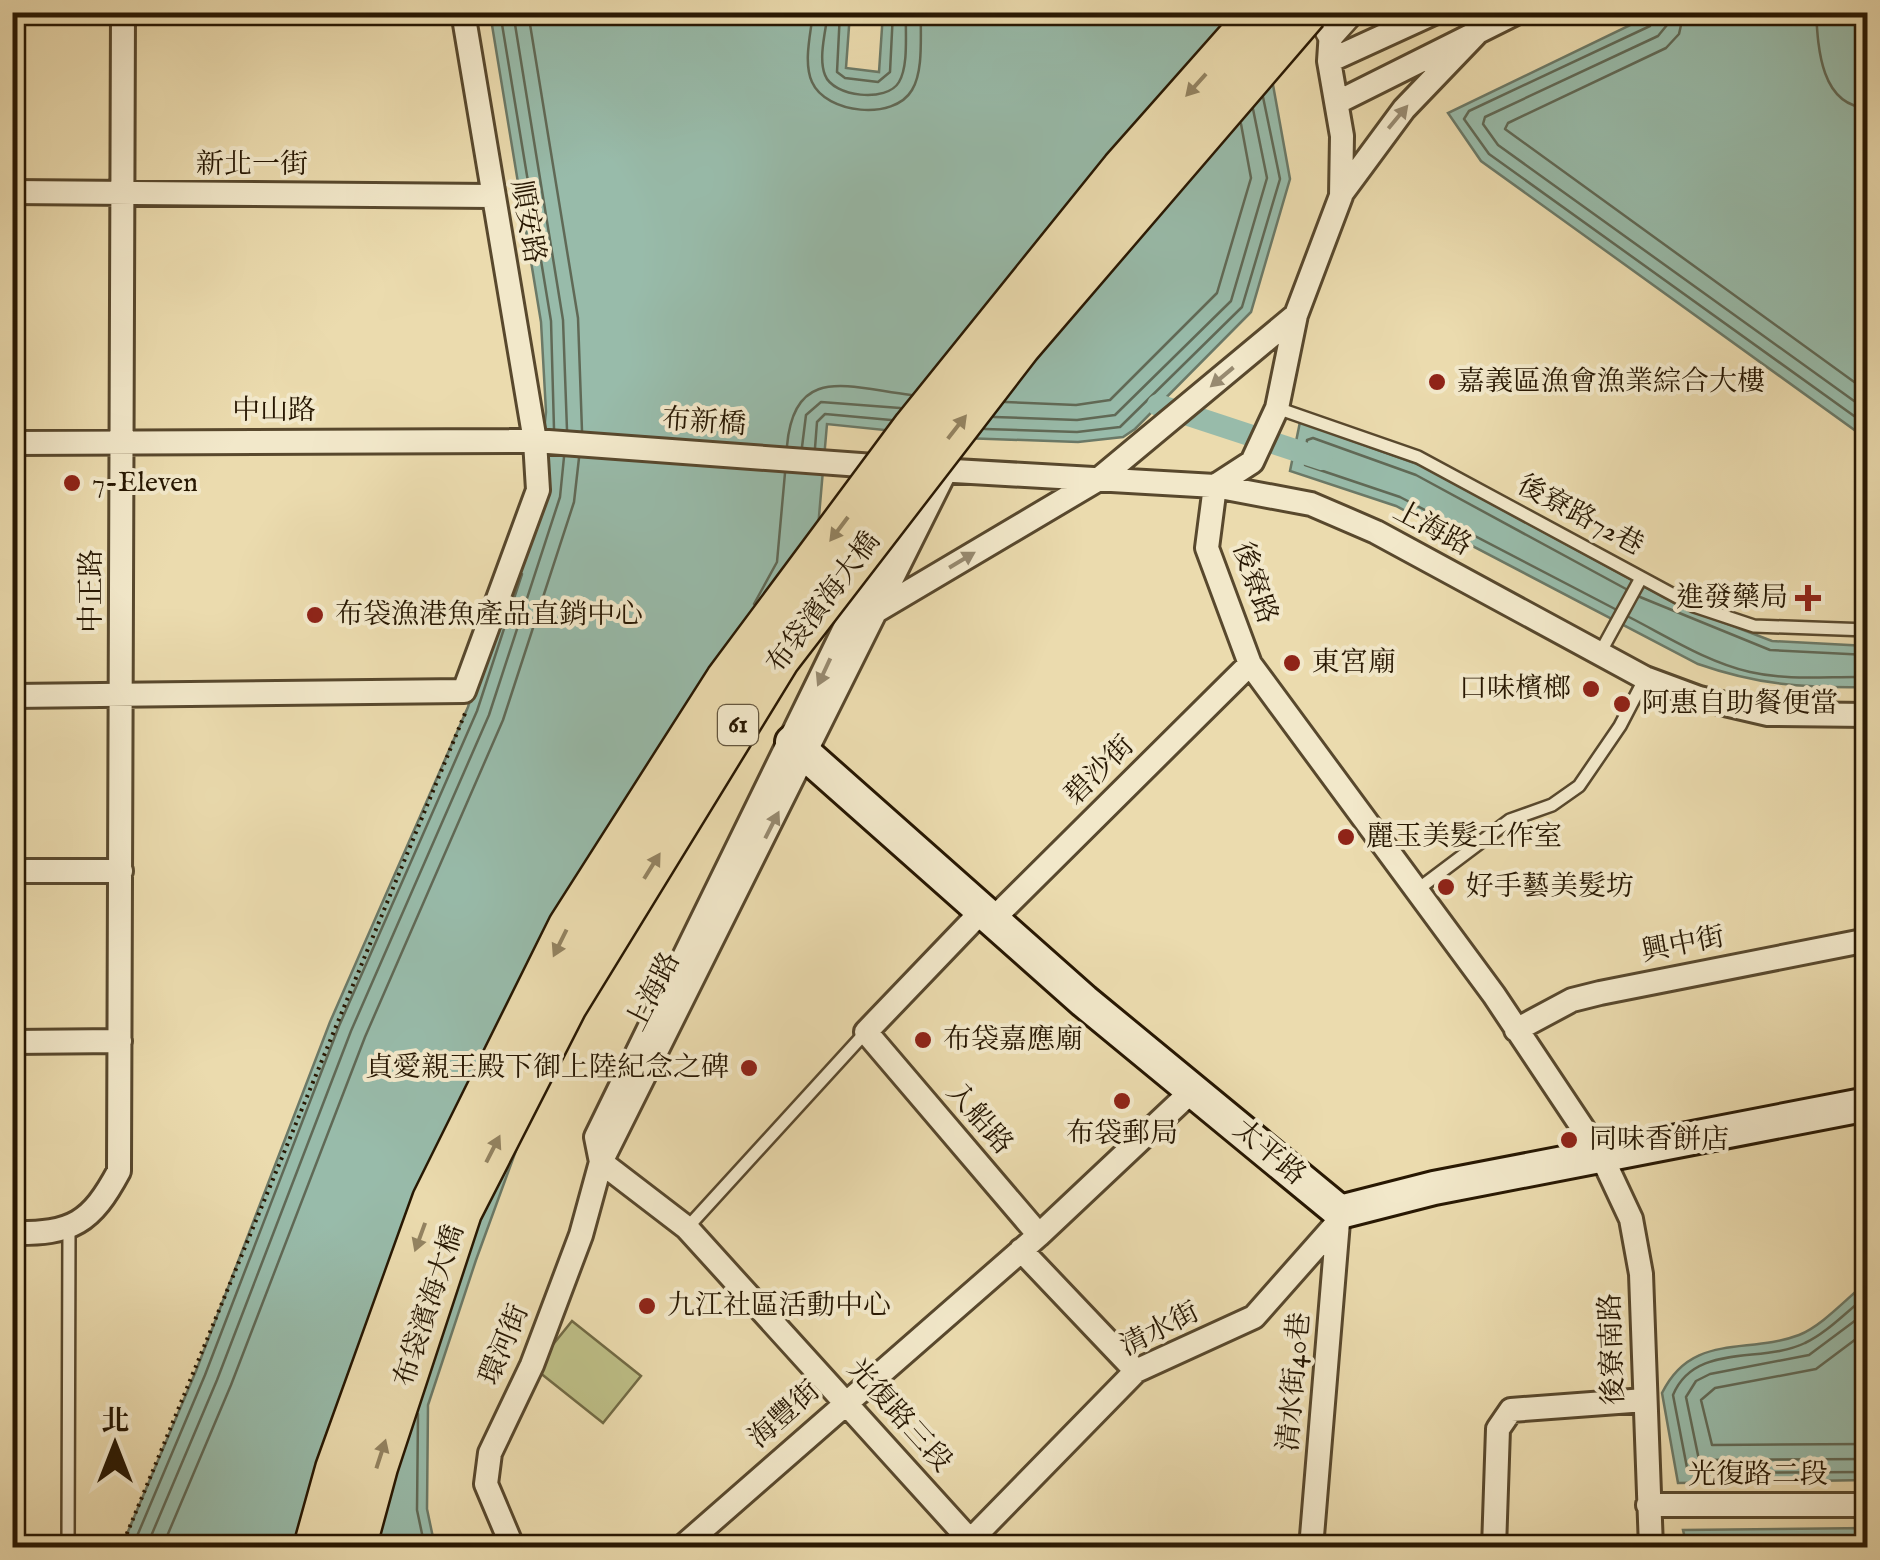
<svg xmlns="http://www.w3.org/2000/svg" width="1880" height="1560" font-family="'IM FELL English','Noto Serif TC',serif">
<style>
.green{fill:#bdbe86;stroke:#726a44;stroke-width:2.5}
.water{fill:#98bbaa;stroke:#6b7967;stroke-width:2.5}
.lines{fill:none;stroke-linecap:round;stroke-linejoin:round}
.shore{stroke:#606956;stroke-width:2.5}
.canal{stroke:#98bbaa;stroke-width:22}
.service-casing{stroke:#58482d;stroke-width:16}
.minor-casing{stroke:#58482d;stroke-width:28}
.tertiary-casing{stroke:#58482d;stroke-width:35}
.secondary-casing{stroke:#271702;stroke-width:38}
.path{stroke:#271702;stroke-width:4;stroke-dasharray:2.5 5;stroke-linecap:butt}
.service{stroke:#f2e8ca;stroke-width:11}
.minor{stroke:#f2e8ca;stroke-width:22}
.tertiary{stroke:#f2e8ca;stroke-width:30}
.secondary{stroke:#f2e8ca;stroke-width:32}
.trunk-bridge-casing{stroke:#271702;stroke-width:45;stroke-linecap:butt}
.trunk-bridge{stroke:#ebdbae;stroke-width:40}
.oneway{fill:#938361}
.oneway2{fill:#978a70}
.poi-dot{fill:#8f2418;stroke:#f2e8ca;stroke-width:4}
.labels{text-anchor:middle;dominant-baseline:central;stroke-width:8;stroke-linejoin:round;paint-order:stroke}
.shield{fill:#f2e8ca;stroke:#64563e;stroke-width:2.5}
.shield-label{font-size:25px;font-weight:bold;fill:#271702}
.street-label{font-size:28px;fill:#271702;stroke:#f2e8ca}
.poi-label{font-size:28px;fill:#271702;stroke:#f2e8ca;text-anchor:start}
</style>
<rect width="100%" height="100%" fill="#ebdbae"/>
<filter id="stains"><feTurbulence type="fractalNoise" baseFrequency=".002" numOctaves="4"/><feColorMatrix values="0 0 0 0 .2 0 0 0 0 .09 0 0 0 0 .02 0 0 0 .5 -.17"/></filter>
<radialGradient id="worn" r=".72"><stop offset=".6" stop-color="#630" stop-opacity="0"/><stop offset="1" stop-color="#630" stop-opacity=".3"/></radialGradient>
<path class="green" d="M572 1321 641 1376 603 1423 534 1368Z"/>
<path class="water" d="M490 13H850L846 68 879 72 883 13H1260L1290 179 1251 312 1135 429 1123 437 1078 442 962 438 827 424 814 574 541 1082 476 1260 428 1405 427 1509 435 1547 121 1548 196 1371 330 1022 468 707 538 490 546 412 541 322Z
M1655 13H1853L1868 98 1867 439 1481 161 1448 113Z
M1300 422 1420 465 1678 605 1772 641 1867 646V687C1804 688 1758 685 1698 664L1396 506 1290 471Z
M1867 1282V1480L1678 1483 1662 1393C1692 1332 1746 1355 1799 1335 1822 1326 1847 1298 1867 1282Z
M1867 1528V1548L1687 1547 1683 1530Z"/>
<g class="lines">
<path class="shore" d="M500 12 551 321 554 429
M513 12 563 320 567 430
M528 12 578 318 582 431
M813 12C811 33 803 62 812 82 826 114 894 121 912 90 924 70 920 35 921 12
M828 12C826 30 818 58 825 75 833 97 887 103 899 82 909 65 905 32 906 12
M840 12 837 72 845 78 878 82 890 72 893 12
M1656 12 1650 26 1469 111 1464 119 1489 154 1868 426
M1669 12 1667 25 1658 36 1485 117 1483 124 1498 145 1868 411
M1684 12 1679 34 1666 48 1508 123 1505 129 1868 392
M1816 12C1818 49 1821 106 1868 108
M1005 402 1076 405 1110 400 1217 293 1251 178 1241 124
M994 417 1077 420 1115 415 1231 301 1267 178 1253 109
M985 429 1077 432 1120 427 1242 307 1280 179 1263 97
M787 446C794 363 850 388 911 395
M802 447 806 415 821 402 900 408
M815 448 817 422 825 414 891 420
M1640 597 1770 650 1868 655
M754 604 777 562 785 473
M1615 609 1400 497 1305 465 1307 440 1313 438 1416 475 1626 589
M1629 617C1668 637 1707 662 1750 672 1789 681 1829 676 1868 677
M1868 1295C1848 1310 1827 1333 1805 1343 1762 1364 1695 1342 1673 1395L1688 1473 1868 1472
M1868 1311 1809 1355 1710 1374 1696 1381 1686 1397 1699 1460 1868 1459
M1868 1330 1816 1369 1715 1388 1701 1400 1712 1445 1868 1444
M418 1414 417 1510 425 1548
M132 1548 205 1375 339 1026 477 711 522 574
M146 1548 217 1380 351 1031 489 715 560 497 564 457
M162 1548 231 1385 365 1037 503 720 574 502 579 458
M1696 1548 1702 1540 1868 1538"/>
<path class="canal" d="M1158 405 1322 459"/>
<g class="service-casing">
<path id="service" d="M1277 408 1418 457 1694 606 1754 626 1868 630
M1600 653 1641 578
M1417 890 1510 820 1552 805 1579 786 1620 726 1645 678
M687 1228 866 1032
M68 1548 69 1230"/>
</g>
<g class="minor-casing">
<path id="minor" d="M1327 12 1331 31 1329 61 1342 136 1341 196 1296 315 1277 408 1252 462 1215 486 1207 548 1250 664 1494 995 1602 1157 1631 1219 1641 1274 1651 1548
M1329 61 1436 12
M1338 102 1518 12
M12 192 492 196
M1342 193 1404 109 1476 34
M12 443 535 441 888 467
M920 469 1215 486 1311 504 1376 532 1645 678 1699 698 1768 714 1868 715
M878 610 1099 479 1296 315
M12 696 464 691 538 490 535 441 463 12
M12 871H121
M982 911 866 1032 1039 1235
M992 920 1250 664
M1516 1030 1572 1000 1600 993 1868 940
M12 1042 120 1041
M601 1162 596 1137 856 605 894 536
M601 1162 687 1228 977 1548
M12 1233C73 1234 91 1223 119 1171L123 12
M1021 1250 1136 1371
M1648 1505H1868
M513 1548 486 1484 490 1453 532 1365 581 1235 601 1162 946 470
M681 1548 1039 1235 1193 1090
M963 1548 1136 1371 1254 1317 1338 1222
M1311 1548 1338 1222
M1494 1548 1498 1429 1511 1410 1645 1400"/>
</g>
<g class="tertiary-casing">
<path id="tertiary" d="M1331 31 1348 12"/>
</g>
<g class="secondary-casing">
<path id="secondary" d="M792 742 1084 1001 1340 1212 1434 1188 1868 1104"/>
</g>
<path class="path" d="M121 1548 466 711"/>
<use href="#service" class="service"/>
<use href="#minor" class="minor"/>
<use href="#tertiary" class="tertiary"/>
<use href="#secondary" class="secondary"/>
<g class="trunk-bridge-casing">
<path id="trunk-bridge" d="M314 1548 336 1469 433 1200 569 926 726 680 914 427 1122 169 1261 12
M355 1548 377 1467 461 1212 566 1006 779 659 1020 346 1307 12"/>
</g>
<use href="#trunk-bridge" class="trunk-bridge"/>
</g>
<defs><path id="oneway-solid" d="M-6-.8H1V-3.2L6.5 0L1 3.2V.8H-6Z" transform="scale(2.5)"/></defs>
<g class="oneway">
<use href="#oneway-solid" transform="translate(1196 85) rotate(132)"/>
<use href="#oneway-solid" transform="translate(957 427) rotate(-52)"/>
<use href="#oneway-solid" transform="translate(839 529) rotate(127)"/>
<use href="#oneway-solid" transform="translate(652 866) rotate(-58)"/>
<use href="#oneway-solid" transform="translate(560 943) rotate(116)"/>
<use href="#oneway-solid" transform="translate(493 1149) rotate(-63)"/>
<use href="#oneway-solid" transform="translate(420 1237) rotate(110)"/>
<use href="#oneway-solid" transform="translate(381 1454) rotate(-72)"/>
</g>
<g class="oneway2">
<use href="#oneway-solid" transform="translate(1398 117) rotate(-50)"/>
<use href="#oneway-solid" transform="translate(1222 377) rotate(140)"/>
<use href="#oneway-solid" transform="translate(962 560) rotate(-31)"/>
<use href="#oneway-solid" transform="translate(824 672) rotate(115)"/>
<use href="#oneway-solid" transform="translate(772 825) rotate(-63)"/>
</g>
<g class="poi-dot">
<circle cx="1437" cy="382" r="10"/>
<circle cx="72" cy="483" r="10"/>
<path d="M1803 583h10v10h10v10h-10v10h-10v-10h-10v-10h10z"/>
<circle cx="315" cy="615" r="10"/>
<circle cx="1292" cy="663" r="10"/>
<circle cx="1591" cy="689" r="10"/>
<circle cx="1622" cy="704" r="10"/>
<circle cx="1346" cy="837" r="10"/>
<circle cx="1446" cy="887" r="10"/>
<circle cx="923" cy="1040" r="10"/>
<circle cx="749" cy="1068" r="10"/>
<circle cx="1122" cy="1101" r="10"/>
<circle cx="1569" cy="1140" r="10"/>
<circle cx="647" cy="1306" r="10"/>
</g>
<g class="labels">
<rect class="shield" x="718" y="705" width="40" height="40" rx="8"/>
<g class="shield-label">
<text x="738" y="725">61</text>
</g>
<g class="street-label">
<text x="252" y="165">新北一街</text>
<text transform="translate(527 222) rotate(80)">順安路</text>
<text x="274" y="411">中山路</text>
<text transform="translate(704 423) rotate(4)">布新橋</text>
<text transform="translate(1580 516) rotate(28)">後寮路72巷</text>
<text transform="translate(1432 529) rotate(28)">上海路</text>
<text transform="translate(1254 583) rotate(71)">後寮路</text>
<text transform="translate(92 591) rotate(-90)">中正路</text>
<text transform="translate(824 603) rotate(-53)">布袋濱海大橋</text>
<text transform="translate(1100 771) rotate(-45)">碧沙街</text>
<text transform="translate(1683 945) rotate(-11)">興中街</text>
<text transform="translate(654 992) rotate(-63)">上海路</text>
<text transform="translate(979 1119) rotate(49)">入船路</text>
<text transform="translate(1269 1153) rotate(40)">太平路</text>
<text transform="translate(430 1306) rotate(-72)">布袋濱海大橋</text>
<text transform="translate(1160 1330) rotate(-27)">清水街</text>
<text transform="translate(505 1345) rotate(-67)">環河街</text>
<text transform="translate(1613 1349) rotate(-92)">後寮南路</text>
<text transform="translate(1295 1382) rotate(-85)">清水街40巷</text>
<text transform="translate(785 1415) rotate(-42)">海豐街</text>
<text transform="translate(899 1416) rotate(48)">光復路三段</text>
<text x="1758" y="1475">光復路二段</text>
</g>
<g class="poi-label">
<text x="1457" y="382">嘉義區漁會漁業綜合大樓</text>
<text x="92" y="483">7-Eleven</text>
<text x="1788" y="598" text-anchor="end">進發藥局</text>
<text x="335" y="615">布袋漁港魚產品直銷中心</text>
<text x="1312" y="663">東宮廟</text>
<text x="1571" y="689" text-anchor="end">口味檳榔</text>
<text x="1642" y="704">阿惠自助餐便當</text>
<text x="1366" y="837">麗玉美髮工作室</text>
<text x="1466" y="887">好手藝美髮坊</text>
<text x="943" y="1040">布袋嘉應廟</text>
<text x="729" y="1068" text-anchor="end">貞愛親王殿下御上陸紀念之碑</text>
<text x="1122" y="1134" text-anchor="middle">布袋郵局</text>
<text x="1589" y="1140">同味香餅店</text>
<text x="667" y="1306">九江社區活動中心</text>
</g>
</g>
<rect width="1880" height="1560" fill="none" stroke="#ebdbae" stroke-width="50"/>
<rect x="15" y="15" width="1850" height="1530" fill="none" stroke="#271702" stroke-width="5"/>
<rect x="25" y="25" width="1830" height="1510" fill="none" stroke="#271702" stroke-width="2.5"/>
<g transform="translate(115 1445)" stroke="#f2e8ca" stroke-width="8" paint-order="stroke">
<path d="M0-8L18 38L0 25L-18 38Z" fill="#271702"/>
<text y="-15" font-size="28" font-weight="bold" text-anchor="middle" fill="#271702">北</text>
</g>
<rect width="100%" height="100%" filter="url(#stains)"/>
<rect width="100%" height="100%" fill="url(#worn)"/>
</svg>
